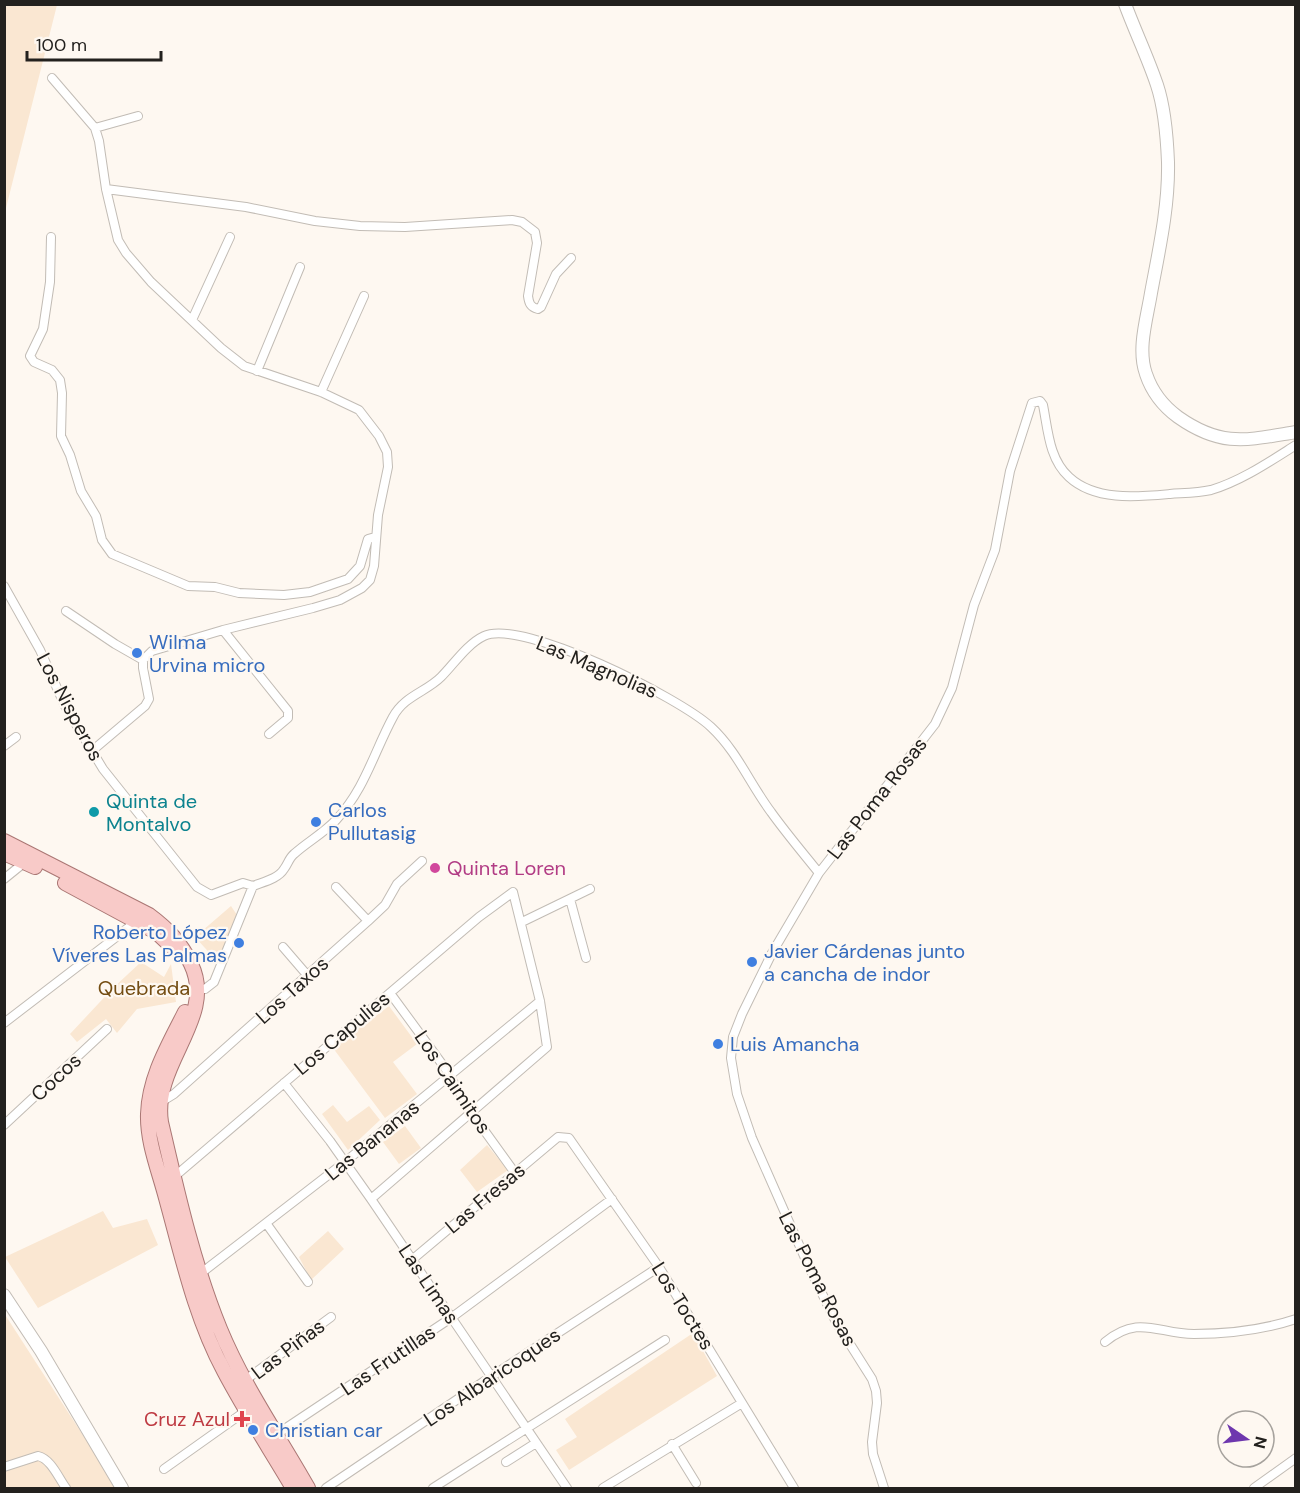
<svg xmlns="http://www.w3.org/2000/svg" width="1300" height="1493" font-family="'DM Sans',sans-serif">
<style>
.green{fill:#fae7d2}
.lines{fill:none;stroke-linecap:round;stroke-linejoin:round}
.street-casing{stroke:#c2bcb5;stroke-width:10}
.secondary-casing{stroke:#c2bcb5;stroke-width:14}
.primary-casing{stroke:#aa7774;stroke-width:16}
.street{stroke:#fff;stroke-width:8}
.secondary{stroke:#fff;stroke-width:12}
.primary{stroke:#f8cac8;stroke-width:14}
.shop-dot{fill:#3f7fe0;stroke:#fef8f1;stroke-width:2}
.culture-dot{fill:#0f9aa8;stroke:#fef8f1;stroke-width:2}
.hotel-dot{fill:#d1479c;stroke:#fef8f1;stroke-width:2}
.health-dot{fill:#e0444e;stroke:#fef8f1;stroke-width:2}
.labels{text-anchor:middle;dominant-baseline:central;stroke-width:4.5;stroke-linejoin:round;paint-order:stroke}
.shop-label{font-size:20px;fill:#366cbe;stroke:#fef8f1;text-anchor:start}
.street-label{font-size:20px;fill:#23211e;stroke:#fef8f1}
.culture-label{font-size:20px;fill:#0d838f;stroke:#fef8f1;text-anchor:start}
.hotel-label{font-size:20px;fill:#b23c85;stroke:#fef8f1;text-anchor:start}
.park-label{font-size:20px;fill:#744d12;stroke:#fef8f1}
.health-label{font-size:20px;fill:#be3a42;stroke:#fef8f1;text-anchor:end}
</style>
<rect width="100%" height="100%" fill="#fef8f1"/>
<path class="green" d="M5 4 57 5 5 212Z
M231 906 237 915 222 951 215 959 195 937Z
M141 962 164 977 171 964 176 1002 137 1009 117 1033 106 1019 77 1042 70 1034 113 988Z
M389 1006 417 1044 393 1062 417 1094 385 1118 333 1048Z
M333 1105 347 1122 369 1106 380 1120 348 1150 322 1114Z
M405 1126 421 1148 399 1164 383 1142Z
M487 1145 508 1170 477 1192 460 1170Z
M103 1211 113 1228 147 1219 158 1245 38 1308 5 1257Z
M328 1231 344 1249 311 1280 299 1257Z
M4 1313 117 1488H5Z
M693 1333 717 1376 569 1470 556 1450 577 1437 565 1419Z"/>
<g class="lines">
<g class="street-casing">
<path id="street" d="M52 78 95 128 99 141 106 189 118 240 126 253 151 282 221 348 244 366 321 392 359 410 379 436 387 452 388 467 378 515 374 566 370 580 362 588 340 600 313 608 223 630 152 651 143 660
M95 128 138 116
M106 189 246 207 315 221 360 226 405 227 512 220 522 222 535 232 537 243 528 296C529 303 530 307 538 309L541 307 556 274 571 258
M51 237 50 282 43 329 30 356 34 362 52 370 60 380 62 393 61 436 70 455 81 491 96 516 102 540 112 554 188 586 215 587 239 593 284 595 310 592 348 579 360 566 368 539 375 537
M192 320 230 237
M257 371 300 267
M321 392 364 296
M4 586 40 650 65 706 103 769 197 887 211 895 243 883 253 886
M66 611 115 644 143 660
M223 630 288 711V718L269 734
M4 746 16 737
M93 750 145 706 149 699 143 668V660
M4 879 25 862
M253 886C263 882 278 879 284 869 288 864 289 858 294 854 307 842 324 833 336 820 365 789 374 752 393 717 404 696 426 692 441 677 454 664 467 644 484 636 522 618 680 698 711 727 737 751 750 784 771 812 786 833 803 853 819 873
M336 887 368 921
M570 899 586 958
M522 922 590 889
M283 947 308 976
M194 989H205L214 982 253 886
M390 993 445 1068 471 1112 515 1173
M4 1023 137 921
M284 1083 330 1141 371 1199 567 1488
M161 1102 174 1094 368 921 385 905 397 884 422 861
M4 1125 107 1029
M174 1177 479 917 513 892 540 1001 547 1047 371 1199
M266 1223 308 1282
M413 1259 558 1137 569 1138 659 1267 794 1488
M200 1274 345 1162 540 1001
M1105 1342C1139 1314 1158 1334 1194 1334 1229 1334 1263 1330 1296 1319
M244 1381 331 1317
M277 1434 451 1318 612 1199
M672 1444 696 1483
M506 1462 536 1443
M4 1467 38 1456C51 1459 58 1477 66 1488
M164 1469 247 1410
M326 1488 492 1376 659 1267
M433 1488 665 1340
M603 1488 742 1403
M884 1488 873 1454 872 1442 877 1403 876 1391 872 1379 836 1322 808 1265 752 1138 737 1094 731 1058 733 1037 742 1014 772 953 819 873 935 724 952 688 974 605 995 550 1010 471 1032 403 1040 401 1043 405C1048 430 1049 459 1069 477 1095 501 1136 497 1170 494 1183 493 1197 493 1211 490 1241 481 1269 462 1296 445
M1254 1488 1296 1458"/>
</g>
<g class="secondary-casing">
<path id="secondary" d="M1125 4C1135 31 1148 58 1157 85 1165 109 1167 137 1168 162 1169 206 1159 250 1151 293 1147 318 1137 349 1146 374 1152 392 1163 406 1178 417 1222 448 1247 440 1296 432
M4 1295 41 1351 122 1488"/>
</g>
<g class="primary-casing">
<path id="primary" d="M4 841 149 915C168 929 181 943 191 964 217 1018 152 1063 161 1122 177 1191 193 1263 220 1329 243 1385 278 1435 308 1488
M4 853 35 867
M65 883 156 932 172 947
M185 1012C169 1044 149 1077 148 1114 147 1142 159 1171 166 1198 182 1256 195 1317 224 1371 245 1411 270 1449 293 1488"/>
</g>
<use href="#street" class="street"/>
<use href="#secondary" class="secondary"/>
<use href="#primary" class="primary"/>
</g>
<g class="shop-dot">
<circle cx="137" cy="653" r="6"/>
<circle cx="316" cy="822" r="6"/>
<circle cx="239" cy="943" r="6"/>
<circle cx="752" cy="962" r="6"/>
<circle cx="718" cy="1044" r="6"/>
<circle cx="253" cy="1430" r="6"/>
</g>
<circle class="culture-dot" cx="94" cy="812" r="6"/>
<circle class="hotel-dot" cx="435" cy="868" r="6"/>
<path class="health-dot" d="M239 1410h6v6h6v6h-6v6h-6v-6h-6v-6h6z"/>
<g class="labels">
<g class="shop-label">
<text x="149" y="642">Wilma<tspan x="149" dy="23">Urvina micro</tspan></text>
<text x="328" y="810">Carlos<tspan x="328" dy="23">Pullutasig</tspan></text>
<text x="227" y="932" text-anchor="end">Roberto López<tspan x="227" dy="23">Víveres Las Palmas</tspan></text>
<text x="764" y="951">Javier Cárdenas junto<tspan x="764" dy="23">a cancha de indor</tspan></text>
<text x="730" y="1044">Luis Amancha</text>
<text x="265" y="1430">Christian car</text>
</g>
<g class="street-label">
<text transform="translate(597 667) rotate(23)">Las Magnolias</text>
<text transform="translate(70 707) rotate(62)">Los Nisperos</text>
<text transform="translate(877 798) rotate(-52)">Las Poma Rosas</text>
<text transform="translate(292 990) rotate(-42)">Los Taxos</text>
<text transform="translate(342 1033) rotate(-40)">Los Capulies</text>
<text transform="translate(56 1077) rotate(-43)">Cocos</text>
<text transform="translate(453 1082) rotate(56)">Los Caimitos</text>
<text transform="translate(372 1140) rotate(-39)">Las Bananas</text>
<text transform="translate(485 1198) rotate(-40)">Las Fresas</text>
<text transform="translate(818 1279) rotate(63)">Las Poma Rosas</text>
<text transform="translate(429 1284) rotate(56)">Las Limas</text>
<text transform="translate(683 1306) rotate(58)">Los Toctes</text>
<text transform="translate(288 1349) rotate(-37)">Las Piñas</text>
<text transform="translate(388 1360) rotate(-34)">Las Frutillas</text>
<text transform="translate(492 1377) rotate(-34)">Los Albaricoques</text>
</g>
<g class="culture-label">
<text x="106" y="801">Quinta de<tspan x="106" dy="23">Montalvo</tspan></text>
</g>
<g class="hotel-label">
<text x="447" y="868">Quinta Loren</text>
</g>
<g class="park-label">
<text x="144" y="988">Quebrada</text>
</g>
<g class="health-label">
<text x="230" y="1419">Cruz Azul</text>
</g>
</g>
<rect width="1300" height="1493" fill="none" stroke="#23211e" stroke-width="12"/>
<g transform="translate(1246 1439) rotate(104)"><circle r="28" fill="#fef8f1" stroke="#a6a29d" stroke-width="1.5"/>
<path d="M0-4.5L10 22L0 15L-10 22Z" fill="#6e37ae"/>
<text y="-9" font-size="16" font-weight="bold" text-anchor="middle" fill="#23211e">N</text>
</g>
<path d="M27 51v9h134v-9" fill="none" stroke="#23211e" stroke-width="3"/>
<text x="36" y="51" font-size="18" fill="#23211e" stroke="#fef8f1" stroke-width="4.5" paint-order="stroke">100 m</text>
</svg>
